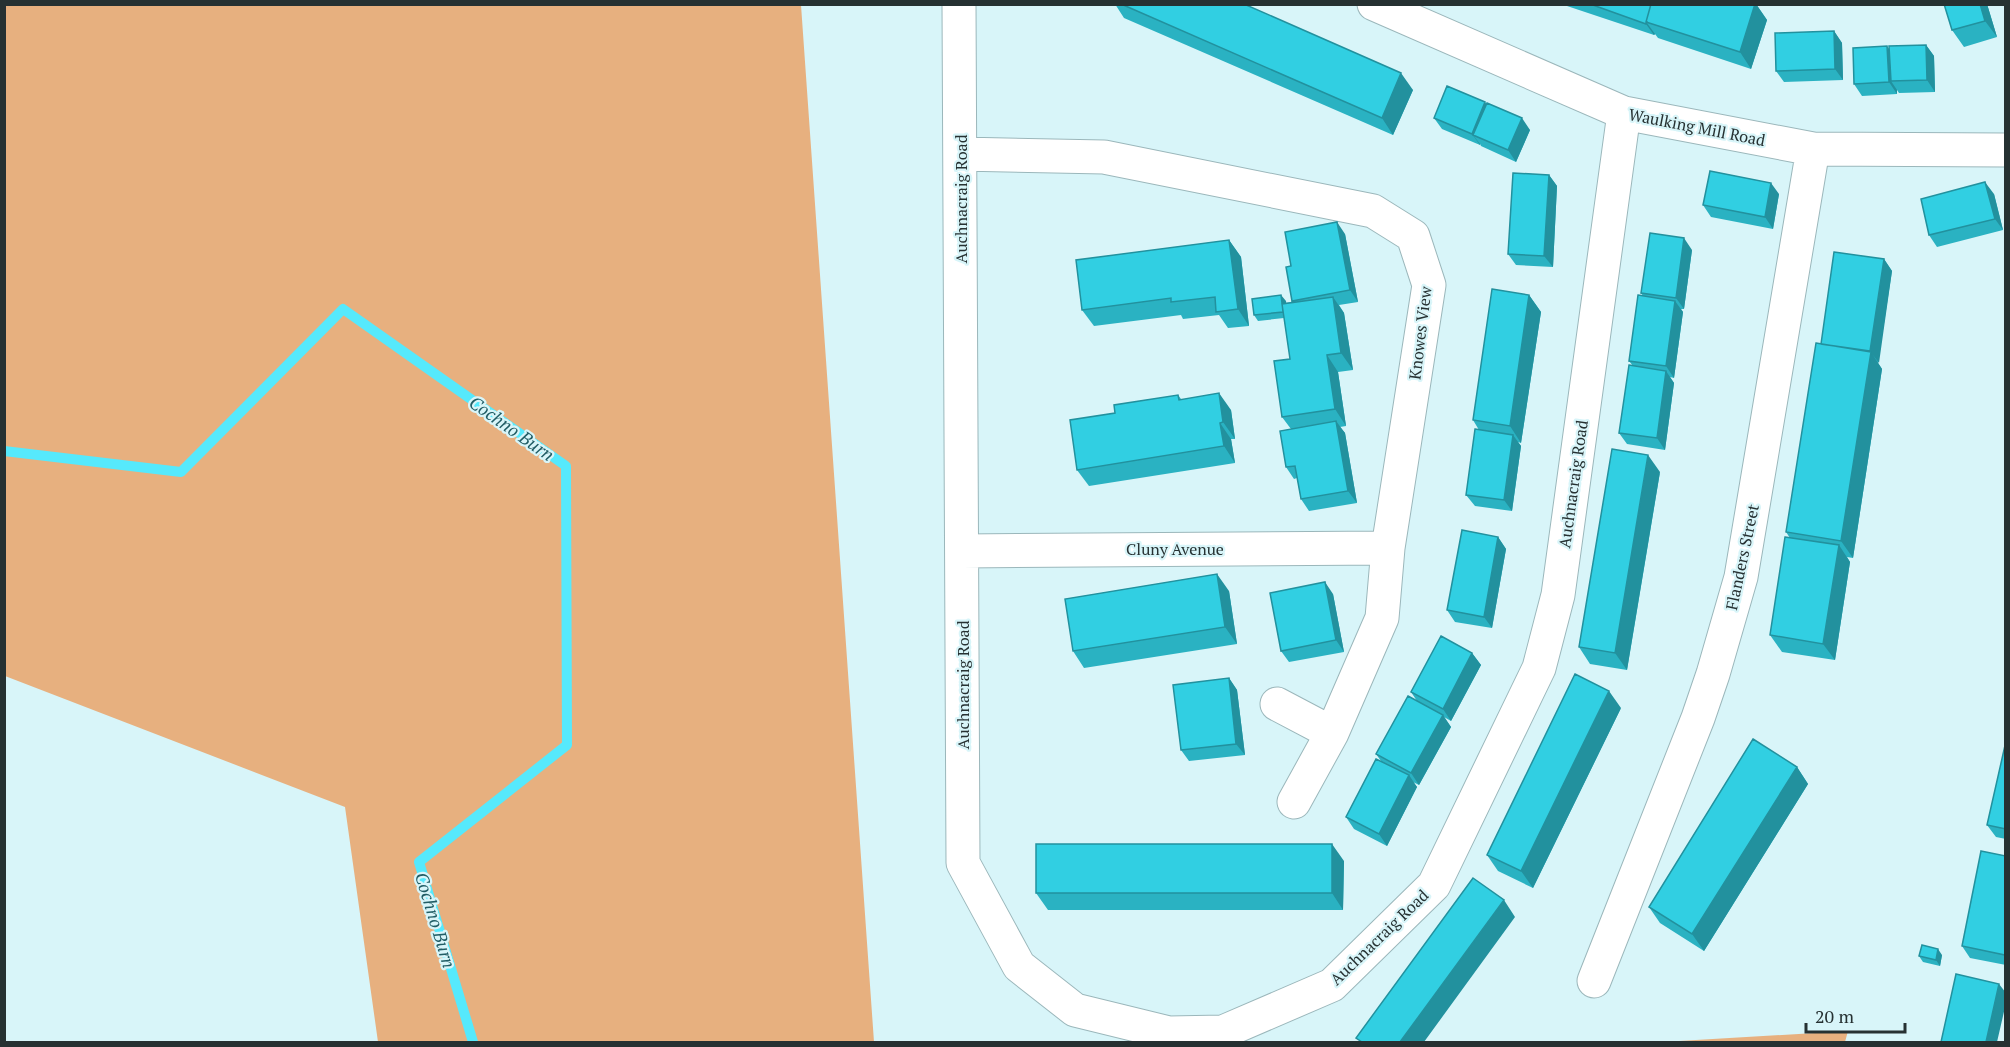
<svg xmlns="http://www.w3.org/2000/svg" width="2010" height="1047" font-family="'PT Serif',serif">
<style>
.green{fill:#e7b07f}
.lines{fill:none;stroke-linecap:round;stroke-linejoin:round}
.stream{stroke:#56e9fc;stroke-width:10}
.minor-casing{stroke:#9bb7bb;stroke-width:35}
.minor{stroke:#fff;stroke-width:33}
.wall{fill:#2ab2c2}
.shaded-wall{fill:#22919e}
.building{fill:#31cfe2;stroke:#22919e;stroke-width:1.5}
.labels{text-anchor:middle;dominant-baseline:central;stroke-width:4.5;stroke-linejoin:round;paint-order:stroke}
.street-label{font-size:16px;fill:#263132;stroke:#d8f5f9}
.water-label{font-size:18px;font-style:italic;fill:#215d65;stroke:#d8f5f9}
</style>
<rect width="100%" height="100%" fill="#d8f5f9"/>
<path class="green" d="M4 5H801L874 1042H378L345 807 5 676Z
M1848 1031 1845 1042H1662Z"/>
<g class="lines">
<path class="stream" d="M4 451 181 472 343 309 566 466 567 745 419 862 473 1042"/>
<g class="minor-casing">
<path id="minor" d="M959 4 963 863 1019 966 1075 1010 1169 1033 1223 1032 1332 985 1434 885 1539 668 1558 595 1624 113
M1374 4 1624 113 1813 149 2006 150
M960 154 1104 157 1373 211 1413 236 1429 285 1388 548 1382 618 1332 733 1294 802
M962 551 1388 548
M1277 704 1332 733
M1594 981 1698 718 1713 674 1741 577 1813 149"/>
</g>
<use href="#minor" class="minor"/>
</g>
<path class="wall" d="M1115 4H1244L1413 90 1393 135 1124 18Z
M1566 4H1756L1767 20 1751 69 1658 38 1655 34 1654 35 1567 6Z
M1944 4H1987L1997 37 1964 47 1952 30Z
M1834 31 1842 43 1843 80 1784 82 1776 71Z
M1926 45 1934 56 1935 92 1899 93 1897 90V94L1862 96 1854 84 1889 49Z
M1486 104 1530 130 1516 162 1481 146 1480 144V145L1442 129 1434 118Z
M1549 175 1557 186 1553 267 1516 265 1508 254Z
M1779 194 1773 229 1711 217 1703 205Z
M1994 194 2003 230 1937 247 1929 235Z
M1345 234 1358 302 1339 305 1344 313 1353 370 1338 372 1346 426 1340 427 1345 433 1357 503 1309 511 1301 499 1297 478 1294 479 1286 467 1291 429 1282 417 1290 359 1284 318 1258 321 1254 315 1286 301V303L1293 302 1292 301 1291 266Z
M1229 240 1241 257 1249 326 1228 328 1219 315 1183 319 1181 315 1094 326 1082 310Z
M1692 250 1684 309H1681L1683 312 1674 378 1670 377 1674 383 1665 450 1627 444 1619 433 1633 366 1629 361 1643 296 1641 293Z
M1884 259 1892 271 1878 363 1882 369 1853 558 1847 557 1850 562 1835 660 1782 652 1770 635 1790 538 1786 532 1821 344Z
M1529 295 1541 312 1521 443 1518 442 1521 446 1512 511 1475 506 1466 495 1479 430 1473 420Z
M1178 395 1181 399 1231 410 1235 439H1231L1235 463 1089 486 1077 470 1115 413Z
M1660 472 1627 670 1590 664 1579 647Z
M1498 537 1506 549 1492 628 1455 622 1447 610Z
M1229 591 1237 644 1084 668 1073 651Z
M1333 594 1344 652 1289 662 1281 651Z
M1472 653 1481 665 1451 721 1444 717 1451 727 1419 785 1413 782 1417 787 1387 846 1354 829 1346 817 1381 761 1376 754 1417 701 1411 692Z
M1229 678 1237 690 1245 755 1189 761 1181 750Z
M1621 708 1533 888 1498 871 1487 855Z
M2006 741V839L1996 837 1987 825Z
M1797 767 1808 784 1704 951 1660 923 1649 907Z
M2006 856V965L1970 958 1962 946Z
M1344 861 1343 910H1048L1036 893Z
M1942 955 1940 966 1923 962 1919 956Z"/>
<path class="shaded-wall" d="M1755 4H1756L1767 20 1751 69 1740 52Z
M1980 4H1987L1997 37 1985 21Z
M1647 23 1655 34 1654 35 1646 24Z
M1834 31 1842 43 1843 80 1835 69Z
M1926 45 1934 56 1935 92 1927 80Z
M1887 46 1896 58 1891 81 1897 90V94L1889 82Z
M1401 73 1413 90 1393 135 1382 118Z
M1485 102 1493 114 1473 135 1480 144V145L1472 134Z
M1522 118 1530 130 1516 162 1508 150Z
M1549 175 1557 186 1553 267 1544 256Z
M1985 182 1994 194 2003 230 1995 219Z
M1771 183 1779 194 1773 229 1765 217Z
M1337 222 1345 234 1358 302 1350 290Z
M1684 238 1692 250 1684 309 1676 298Z
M1229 240 1241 257 1249 326 1238 309Z
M1884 259 1892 271 1879 363 1870 351Z
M1281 295 1286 301 1288 317 1283 311Z
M1529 295 1541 312 1521 443 1510 426Z
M1333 297 1344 313 1353 370 1341 353Z
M1675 301 1683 312 1674 378 1666 366Z
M1871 352 1882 369 1853 558 1841 541Z
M1327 355 1338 372 1346 426 1335 409Z
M1666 371 1674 383 1665 450 1657 438Z
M1219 393 1231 410 1235 439 1223 422Z
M1336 421 1345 433 1357 503 1348 491Z
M1220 423 1231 439 1235 463 1224 446Z
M1513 435 1521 446 1512 511 1504 500Z
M1648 455 1660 472 1627 670 1615 653Z
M1498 537 1506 549 1492 628 1484 617Z
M1839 545 1850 562 1835 660 1823 644Z
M1217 574 1229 591 1237 644 1225 627Z
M1325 582 1333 594 1344 652 1336 640Z
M1472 653 1481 665 1451 721 1443 709Z
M1229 678 1237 690 1245 755 1236 744Z
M1609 691 1621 708 1533 888 1521 871Z
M1443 715 1451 727 1419 785 1411 773Z
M1797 767 1808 784 1704 951 1692 934Z
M1409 775 1417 787 1387 846 1379 834Z
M1332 844 1344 861 1343 910 1332 893Z
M1504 900 1515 917 1424 1042H1400Z
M1938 949 1942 955 1940 966 1936 960Z
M1999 984 2006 993V1003L1997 1042H1986Z"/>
<path class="building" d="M1121 4H1244L1401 73 1382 118Z
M1590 4H1651L1646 22H1647L1646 24Z
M1651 4H1755L1740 52 1646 22Z
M1944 4H1980L1985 21 1952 30Z
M1834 31 1835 69 1776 71 1775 33Z
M1926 45 1927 80 1891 81 1889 46Z
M1887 46 1889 82 1854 84 1853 48Z
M1447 86 1485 102 1472 134 1434 118Z
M1487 103 1522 118 1508 150 1473 135Z
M1710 171 1771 183 1765 217 1703 205Z
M1513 173 1549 175 1544 256 1508 254Z
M1985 182 1995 219 1929 235 1921 199Z
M1337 222 1350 290 1292 301 1286 267 1291 266 1285 232Z
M1650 233 1684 238 1676 298 1641 293Z
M1229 240 1238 309 1216 312 1215 297 1171 302V298L1082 310 1076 260Z
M1834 252 1884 259 1870 351 1821 344Z
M1492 289 1529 295 1510 426 1473 420Z
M1281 295 1283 312 1254 315 1252 299Z
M1638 295 1675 301 1666 366 1629 361Z
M1333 297 1341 353 1327 355 1335 409 1282 417 1274 361 1290 359 1282 304Z
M1816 343 1871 352 1841 541 1786 532Z
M1629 365 1666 371 1657 438 1619 433Z
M1219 393 1223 422 1220 423 1224 446 1077 470 1070 420 1115 413 1114 405 1178 395 1179 400Z
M1336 421 1348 491 1301 499 1295 466 1286 467 1280 431Z
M1475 429 1513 435 1504 500 1466 495Z
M1612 449 1648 455 1615 653 1579 647Z
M1462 530 1498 537 1484 617 1447 610Z
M1785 537 1839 545 1823 644 1770 635Z
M1217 574 1225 627 1073 651 1065 599Z
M1325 582 1336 640 1281 651 1270 593Z
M1441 636 1472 653 1443 709 1411 692Z
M1575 674 1609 691 1521 871 1487 855Z
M1229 678 1236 744 1181 750 1173 685Z
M1408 696 1443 715 1411 773 1376 754Z
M1753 739 1797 767 1692 934 1649 907Z
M2006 741V829L1987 825Z
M1376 759 1409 775 1379 834 1346 817Z
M1036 844H1332V893H1036Z
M1981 851 2006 856 2005 955 1962 946Z
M1473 878 1504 900 1400 1042H1362L1356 1038Z
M1922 945 1938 949 1936 960 1919 956Z
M1956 974 1999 984 1986 1042H1941Z"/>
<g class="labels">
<g class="street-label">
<text transform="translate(1697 127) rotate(11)">Waulking Mill Road</text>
<text transform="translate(961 199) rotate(-90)">Auchnacraig Road</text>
<text transform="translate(1420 333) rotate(-83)">Knowes View</text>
<text transform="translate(1573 484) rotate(-82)">Auchnacraig Road</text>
<text x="1175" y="549">Cluny Avenue</text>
<text transform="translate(1742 557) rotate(-78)">Flanders Street</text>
<text transform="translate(963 685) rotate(-90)">Auchnacraig Road</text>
<text transform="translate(1379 937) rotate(-44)">Auchnacraig Road</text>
</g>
<g class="water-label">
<text transform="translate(512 428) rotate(35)">Cochno Burn</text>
<text transform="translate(436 920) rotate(73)">Cochno Burn</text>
</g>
</g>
<rect width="2010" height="1047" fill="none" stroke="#263132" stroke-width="12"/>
<path d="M1806 1023v9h99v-9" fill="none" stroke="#263132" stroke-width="3"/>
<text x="1815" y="1023" font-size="18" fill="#263132" stroke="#d8f5f9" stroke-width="4.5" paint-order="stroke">20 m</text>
</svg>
